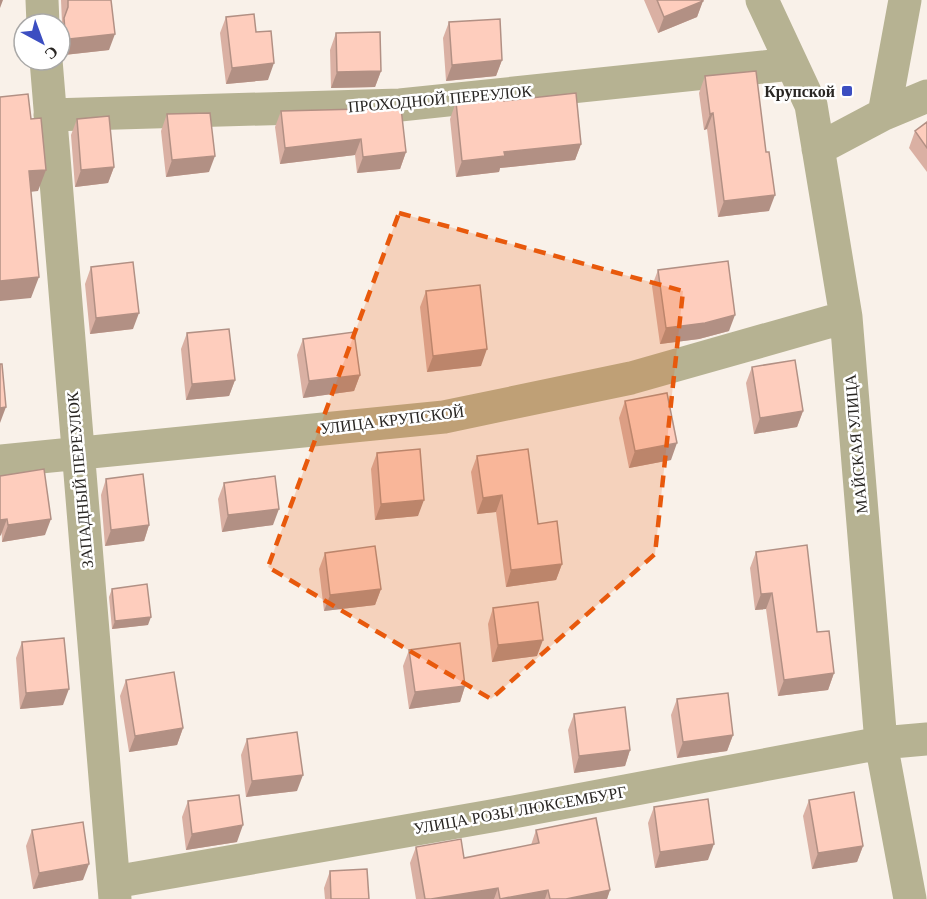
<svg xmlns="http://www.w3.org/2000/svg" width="927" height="899" font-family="Georgia,serif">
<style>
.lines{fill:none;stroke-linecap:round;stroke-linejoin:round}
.minor{stroke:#b6b292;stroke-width:33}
.wall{fill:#dab0a3}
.shaded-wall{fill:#b29084}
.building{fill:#fecdbd;stroke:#b29084;stroke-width:1.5}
.marked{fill:#e8590c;fill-opacity:0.2;stroke:#e8590c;stroke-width:4.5;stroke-dasharray:12 8;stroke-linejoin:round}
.poi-dot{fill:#3c4ec1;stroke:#fff;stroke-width:2}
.labels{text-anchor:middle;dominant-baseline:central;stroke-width:5;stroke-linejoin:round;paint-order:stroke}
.poi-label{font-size:16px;font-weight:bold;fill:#292623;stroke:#fff;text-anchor:end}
.street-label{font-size:16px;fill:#292623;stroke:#fff}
</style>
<rect width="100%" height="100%" fill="#f9f1e9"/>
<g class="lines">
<path class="minor" d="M42 0 43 24
M762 0 811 105 846 317 881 743 910 899
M46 60 115 899
M884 114 905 0
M50 115 400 105 792 64
M818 149 884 114 927 96
M0 461 444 417 631 378 846 317
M114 882 497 815 881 743 927 739"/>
</g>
<path class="wall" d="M61 0H111L109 50 64 55 60 48V29L62 23Z
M644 0H703L697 17 658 33Z
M226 17 256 32 268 80 226 84 220 33Z
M449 22 502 60 496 76 446 81 443 38Z
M336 33 381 71 375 87 331 88 330 50Z
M705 76 766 152 769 211 718 217 707 129 704 130 699 93Z
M504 101 581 144 575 160 500 168 499 172 456 177 450 119 456 102Z
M281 111 406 152 400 169 357 173 355 155 280 164 275 127Z
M167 114 209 172 166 177 161 131Z
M77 119 114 167 108 183 75 187 71 135Z
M927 122V172L909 148 915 131Z
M91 267 133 329 90 334 85 284Z
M658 270 729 331 699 339 660 344 652 286Z
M426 291 481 366 427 372 420 307Z
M187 333 235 380 229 396 186 400 181 349Z
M303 339 360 375 354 391 303 398 297 355Z
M752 367 803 411 797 427 754 434 746 383Z
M625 401 671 460 629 468 619 418Z
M377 453 418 516 375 520 371 469Z
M477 456 538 524 562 564 556 580 506 587 496 512 477 514 471 472Z
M0 476 45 535 2 542Z
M106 479 149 525 144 541 105 546 101 495Z
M224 483 273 525 222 532 218 499Z
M756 552 817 632 834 673 828 690 778 696 766 609 755 610 750 568Z
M325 553 381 589 375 605 324 611 319 569Z
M112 589 148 625 112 629 109 597Z
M493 608 537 656 492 662 488 624Z
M22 642 63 705 20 709 16 658Z
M409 650 465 686 460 702 409 709 403 666Z
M126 680 183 728 177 745 129 752 120 696Z
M677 699 733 735 727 751 677 758 671 715Z
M574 714 630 750 625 766 574 773 568 730Z
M247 739 297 791 246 797 241 755Z
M809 800 863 846 857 862 812 869 803 816Z
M188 801 237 842 186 850 182 817Z
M654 807 708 860 655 868 648 823Z
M32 830 83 880 33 889 26 846Z
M536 830 610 890 607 899H416L410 863 416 847 464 858 531 845Z
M330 871 369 899H325L324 888Z"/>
<path class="shaded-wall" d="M0 0H3L0 8Z
M703 1 697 17 658 33 664 17Z
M115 34 109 50 64 55 69 39Z
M502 60 496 76 446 81 452 65Z
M274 63 268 80 226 84 232 68Z
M381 71 375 87 331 88 337 72Z
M713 113 707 129 704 130 710 114Z
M361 139 355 155 280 164 285 148Z
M581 144 575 160 500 168 499 172 456 177 462 161 504 152Z
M406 152 400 169 357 173 363 157Z
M215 156 209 172 166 177 172 160Z
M114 167 108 183 75 187 81 170Z
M46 170 38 191 21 193 29 171Z
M775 195 769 211 718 217 724 201Z
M39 277 31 298 0 301V281Z
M139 313 133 329 90 334 96 318Z
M735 315 729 331 699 339 660 344 666 328Z
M487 349 481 366 427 372 433 356Z
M360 375 354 391 303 398 309 381Z
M235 380 229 396 186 400 192 384Z
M6 407 0 423V408Z
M803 411 797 427 754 434 760 418Z
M677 443 671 460 629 468 635 451Z
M502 495 496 512 477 514 483 498Z
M424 500 418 516 375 520 381 504Z
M279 509 273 525 222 532 228 515Z
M7 519 1 535 0 536V520Z
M51 519 45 535 2 542 8 525Z
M149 525 144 541 105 546 111 530Z
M562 564 556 580 506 587 511 570Z
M381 589 375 605 324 611 330 595Z
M772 593 766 609 755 610 761 594Z
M151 617 148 625 112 629 115 621Z
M543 640 537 656 492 662 498 645Z
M834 673 828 690 778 696 784 680Z
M465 686 460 702 409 709 415 692Z
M69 689 63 705 20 709 26 693Z
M183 728 177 745 129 752 135 736Z
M733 735 727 751 677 758 683 742Z
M630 750 625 766 574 773 579 756Z
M303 775 297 791 246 797 252 781Z
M243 825 237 842 186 850 192 834Z
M714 844 708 860 655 868 660 852Z
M863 846 857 862 812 869 818 853Z
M89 864 83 880 33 889 39 873Z
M498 888 494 899H431Z
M548 890 545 899H502Z
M610 890 607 899H566Z"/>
<path class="building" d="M68 0H111L115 34 69 39 65 31 64 18 68 7Z
M657 0H703V1L664 17Z
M254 14 256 32 271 31 274 63 232 68 226 17Z
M500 19 502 60 452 65 449 22Z
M380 32 381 71 337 72 336 33Z
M756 71 766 152H769L775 195 724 201 713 113 710 114 705 76Z
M576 93 581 144 504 152 505 156 462 161 456 102 504 97V101Z
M28 94 31 119 41 118 46 170 29 171 39 277 0 281V97Z
M401 108 406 152 363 157 361 139 285 148 281 111Z
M210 113 215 156 172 160 167 114Z
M109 116 114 167 81 170 77 119Z
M927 122V148L915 131Z
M728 261 735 315 705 323 666 328 658 270Z
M133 262 139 313 96 318 91 267Z
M480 285 487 349 433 356 426 291Z
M229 329 235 380 192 384 187 333Z
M354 332 360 375 309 381 303 339Z
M795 360 803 411 760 418 752 367Z
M0 364H2L6 407 0 408Z
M667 393 677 443 635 451 625 401Z
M420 449 424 500 381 504 377 453Z
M528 449 538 524 557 521 562 564 511 570 502 495 483 498 477 456Z
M44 469 51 519 8 525 7 519 0 520V476Z
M143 474 149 525 111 530 106 479Z
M275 476 279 509 228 515 224 483Z
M807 545 817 632 829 631 834 673 784 680 772 593 761 594 756 552Z
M375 546 381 589 330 595 325 553Z
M147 584 151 617 115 621 112 589Z
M538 602 543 640 498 645 493 608Z
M64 638 69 689 26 693 22 642Z
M460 643 465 686 415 692 409 650Z
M174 672 183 728 135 736 126 680Z
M728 693 733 735 683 742 677 699Z
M625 707 630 750 579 756 574 714Z
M297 732 303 775 252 781 247 739Z
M854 792 863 846 818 853 809 800Z
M239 795 243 825 192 834 188 801Z
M708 799 714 844 660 852 654 807Z
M596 818 610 890 566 899H550L548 890 500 899 498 888 431 899H425L416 847 461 839 464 858 539 843 536 830Z
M83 822 89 864 39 873 32 830Z
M367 869 369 899H331L330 871Z"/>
<path class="marked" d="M399 213 683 291 655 554 491 699 268 567Z"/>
<rect class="poi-dot" x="841" y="85" width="12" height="12" rx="3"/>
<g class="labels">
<g class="poi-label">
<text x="835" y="91">Крупской</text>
</g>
<g class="street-label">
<text transform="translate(440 99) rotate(-5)">ПРОХОДНОЙ ПЕРЕУЛОК</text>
<text transform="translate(392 420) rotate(-7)">УЛИЦА КРУПСКОЙ</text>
<text transform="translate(856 444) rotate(-95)">МАЙСКАЯ УЛИЦА</text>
<text transform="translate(80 480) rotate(-95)">ЗАПАДНЫЙ ПЕРЕУЛОК</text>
<text transform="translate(520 810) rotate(-10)">УЛИЦА РОЗЫ ЛЮКСЕМБУРГ</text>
</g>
</g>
<g transform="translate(42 42) rotate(139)"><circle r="28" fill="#ffffff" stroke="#a9a8a7" stroke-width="1.5"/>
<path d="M0-4.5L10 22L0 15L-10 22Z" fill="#3c4ec1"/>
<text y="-9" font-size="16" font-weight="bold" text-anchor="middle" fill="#292623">С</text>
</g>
</svg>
